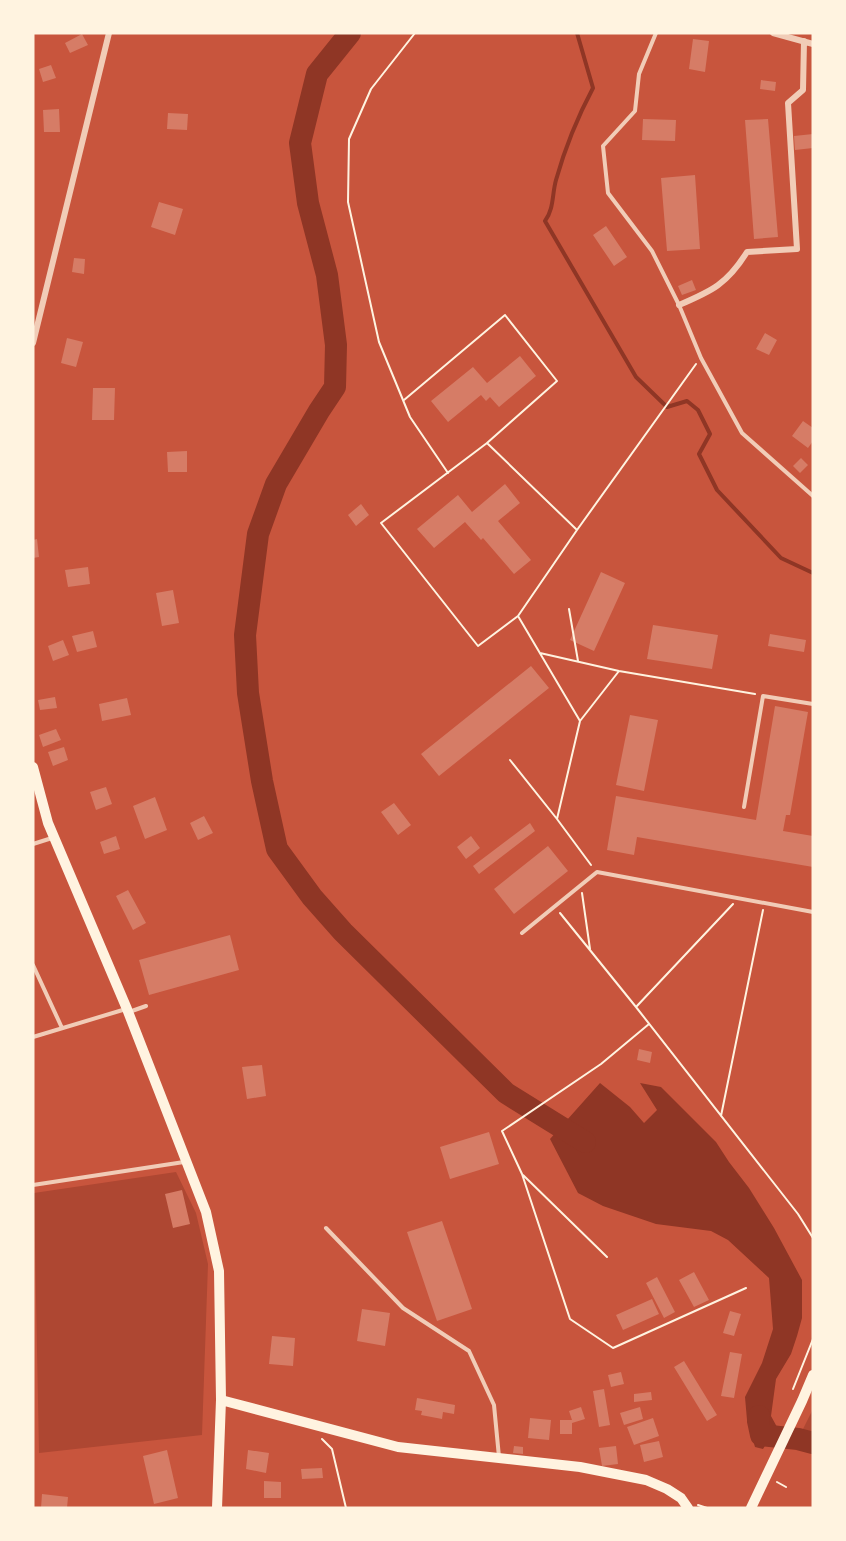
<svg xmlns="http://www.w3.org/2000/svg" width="846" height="1541" font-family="Mulish,sans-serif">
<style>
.green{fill:#ae4732}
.water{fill:#8f3625}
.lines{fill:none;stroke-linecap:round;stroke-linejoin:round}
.stream{stroke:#8f3625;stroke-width:4}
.river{stroke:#8f3625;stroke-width:22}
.building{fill:#d67c66}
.path{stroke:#fff3e0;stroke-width:2}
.service{stroke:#f1ccb7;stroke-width:4}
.minor{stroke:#f1ccb7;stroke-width:6}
.secondary{stroke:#fff3e0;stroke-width:10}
</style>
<rect width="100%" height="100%" fill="#c8553d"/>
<path class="green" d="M176 1172 196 1213 208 1264 202 1435 39 1453 34 1193Z
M813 1409V1441L798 1439Z"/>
<path class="water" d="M600 1083 630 1107 644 1123 657 1110 640 1083 661 1087 716 1142 729 1162 749 1188 774 1228 802 1280V1318L797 1336 791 1354 776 1379 771 1416 777 1427 763 1449 755 1447 747 1420 745 1397 762 1363 773 1329 769 1278 728 1240 711 1231 656 1224 603 1206 578 1193 550 1139Z"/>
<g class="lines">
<path class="stream" d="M577 33 593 88C577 118 565 148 556 180 552 194 554 209 545 221L636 377 667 407 687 401 698 410 710 434 699 454 717 490 781 558 813 573"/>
<path class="river" d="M350 33 317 74 300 143 308 203 327 275 336 345 335 387 319 411 276 484 258 534 245 635 248 693 262 781 277 849 312 897 343 932 506 1093 585 1142
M759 1416 758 1421 761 1435 798 1439 813 1443"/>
</g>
<path class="building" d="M82 34 88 45 70 53 65 43Z
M693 39 709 41 705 72 689 69Z
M51 65 56 78 43 82 39 69Z
M761 80 776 82 775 91 760 89Z
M59 109 60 132H44L43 110Z
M168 113 188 114 187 130 167 129Z
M643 119 676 120 675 141 642 140Z
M768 119 778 237 754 239 745 120Z
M813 134V148L795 150 794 136Z
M695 175 700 249 667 251 661 178Z
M159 202 183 209 175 235 151 227Z
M606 226 627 257 614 266 593 235Z
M74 258 85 259 84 274 72 272Z
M692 280 696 290 682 295 678 286Z
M765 333 777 340 769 355 756 349Z
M67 338 83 342 76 367 61 363Z
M520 356 536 376 499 407 490 397 486 401 481 395 448 422 431 401 473 367 487 383Z
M93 388H115L114 420H92Z
M803 421 813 428V441L808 448 792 436Z
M187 451V472H168L167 452Z
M801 458 808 465 800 473 793 466Z
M505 484 520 503 498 521 531 560 514 574 483 538 481 540 465 522 434 548 417 529 458 495 472 512Z
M361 504 369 515 356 526 348 515Z
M37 539 39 557 33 558V540Z
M88 567 90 584 68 587 65 570Z
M601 572 625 583 594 651 570 640Z
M173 590 179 623 162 626 156 593Z
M653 625 718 635 712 669 647 659Z
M93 631 97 647 77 652 72 636Z
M770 634 806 640 804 652 768 646Z
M63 640 69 655 53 661 48 646Z
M531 666 549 688 439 776 421 754Z
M55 697 57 708 40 710 38 700Z
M127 698 131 715 102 721 99 704Z
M775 706 808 712 790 815H786L783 831 813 836V867L637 837 634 855 607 850 616 796 756 820Z
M630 715 658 720 644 791 616 785Z
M56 729 61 740 43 747 39 735Z
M64 747 68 760 53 766 48 752Z
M106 787 112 804 96 810 90 792Z
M155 797 167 830 145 839 133 806Z
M394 803 411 825 398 835 381 812Z
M204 816 213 833 198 840 190 823Z
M530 823 535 831 479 874 473 866Z
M116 836 120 849 104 854 100 842Z
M471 836 480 848 466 859 457 847Z
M548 846 568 871 514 914 494 889Z
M128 890 146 923 133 930 116 896Z
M230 935 239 970 149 995 139 960Z
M639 1049 652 1052 650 1063 637 1060Z
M262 1065 266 1096 247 1099 242 1067Z
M489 1132 499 1164 450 1179 440 1147Z
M182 1190 190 1224 173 1228 165 1194Z
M442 1221 472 1309 437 1321 407 1232Z
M694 1272 709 1300 694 1307 679 1280Z
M657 1277 675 1312 664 1318 646 1283Z
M652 1299 659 1314 623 1330 616 1315Z
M362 1309 390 1313 385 1346 357 1341Z
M730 1311 741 1314 734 1336 723 1333Z
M272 1336 295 1338 293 1366 269 1364Z
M730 1352 742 1354 734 1398 721 1396Z
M684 1361 717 1415 707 1421 674 1367Z
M621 1372 624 1384 611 1387 608 1375Z
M604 1389 610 1425 599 1427 593 1391Z
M651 1392 652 1400 634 1402V1394Z
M417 1398 455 1405 454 1414 443 1412 442 1419 421 1415 422 1411 415 1410Z
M581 1407 585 1419 572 1423V1434H560V1420H572L569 1411Z
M640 1407 643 1419 624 1425 620 1413Z
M530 1418 551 1420 549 1440 528 1438Z
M653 1418 659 1436 634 1445 627 1427Z
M659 1441 663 1457 644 1462 640 1445Z
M514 1446 523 1447V1454L513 1453Z
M616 1446 618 1464 602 1466 599 1448Z
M167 1450 178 1498 154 1504 143 1456Z
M248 1450 269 1453 266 1473 246 1469Z
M322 1468 323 1478 302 1479 301 1469Z
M264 1481 281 1482V1498H264Z
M42 1494 68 1497 67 1508H41Z"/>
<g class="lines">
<path class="path" d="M415 33 371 89 349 139 348 202 379 342 410 417 448 473
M404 400 505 315 557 381 487 443 577 530 518 616 580 721
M487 443 381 523 478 646 518 616
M577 530 696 364
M569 609 578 661
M540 653 619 671 755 694
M510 760 557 819
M591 865 557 819 580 721 619 671
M582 893 590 949
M560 913 636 1007 798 1214 813 1238
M636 1007 733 904
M649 1024 601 1064 502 1131 522 1174 570 1319 613 1348 746 1288
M721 1116 763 910
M523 1175 607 1257
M793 1389 813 1339
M322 1439 332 1449 346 1508
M777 1482 786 1487
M698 1505 707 1508"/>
<path class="service" d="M656 33 639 74 635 111 603 146 608 193 652 251 679 305 701 358 742 433 813 496
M744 807 763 696 813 704
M33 844 52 838
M522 933 597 872 813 912
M33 965 62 1028
M129 1012 146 1006
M33 1037 126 1009
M33 1185 184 1162
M326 1228 403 1308 469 1351 494 1405 499 1457"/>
<path class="minor" d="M773 33 813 44
M679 305C712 291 727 284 747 252L797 249 788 103 803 90 804 41
M33 343 109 33"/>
<path class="secondary" d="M33 767 48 823 127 1009 206 1212 219 1271 221 1400 217 1508
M221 1400 398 1447 580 1467 646 1480 667 1489 681 1498 688 1508
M751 1508 802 1401 813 1375"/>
</g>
<rect width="846" height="1541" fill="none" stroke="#fff3e0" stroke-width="69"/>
</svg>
